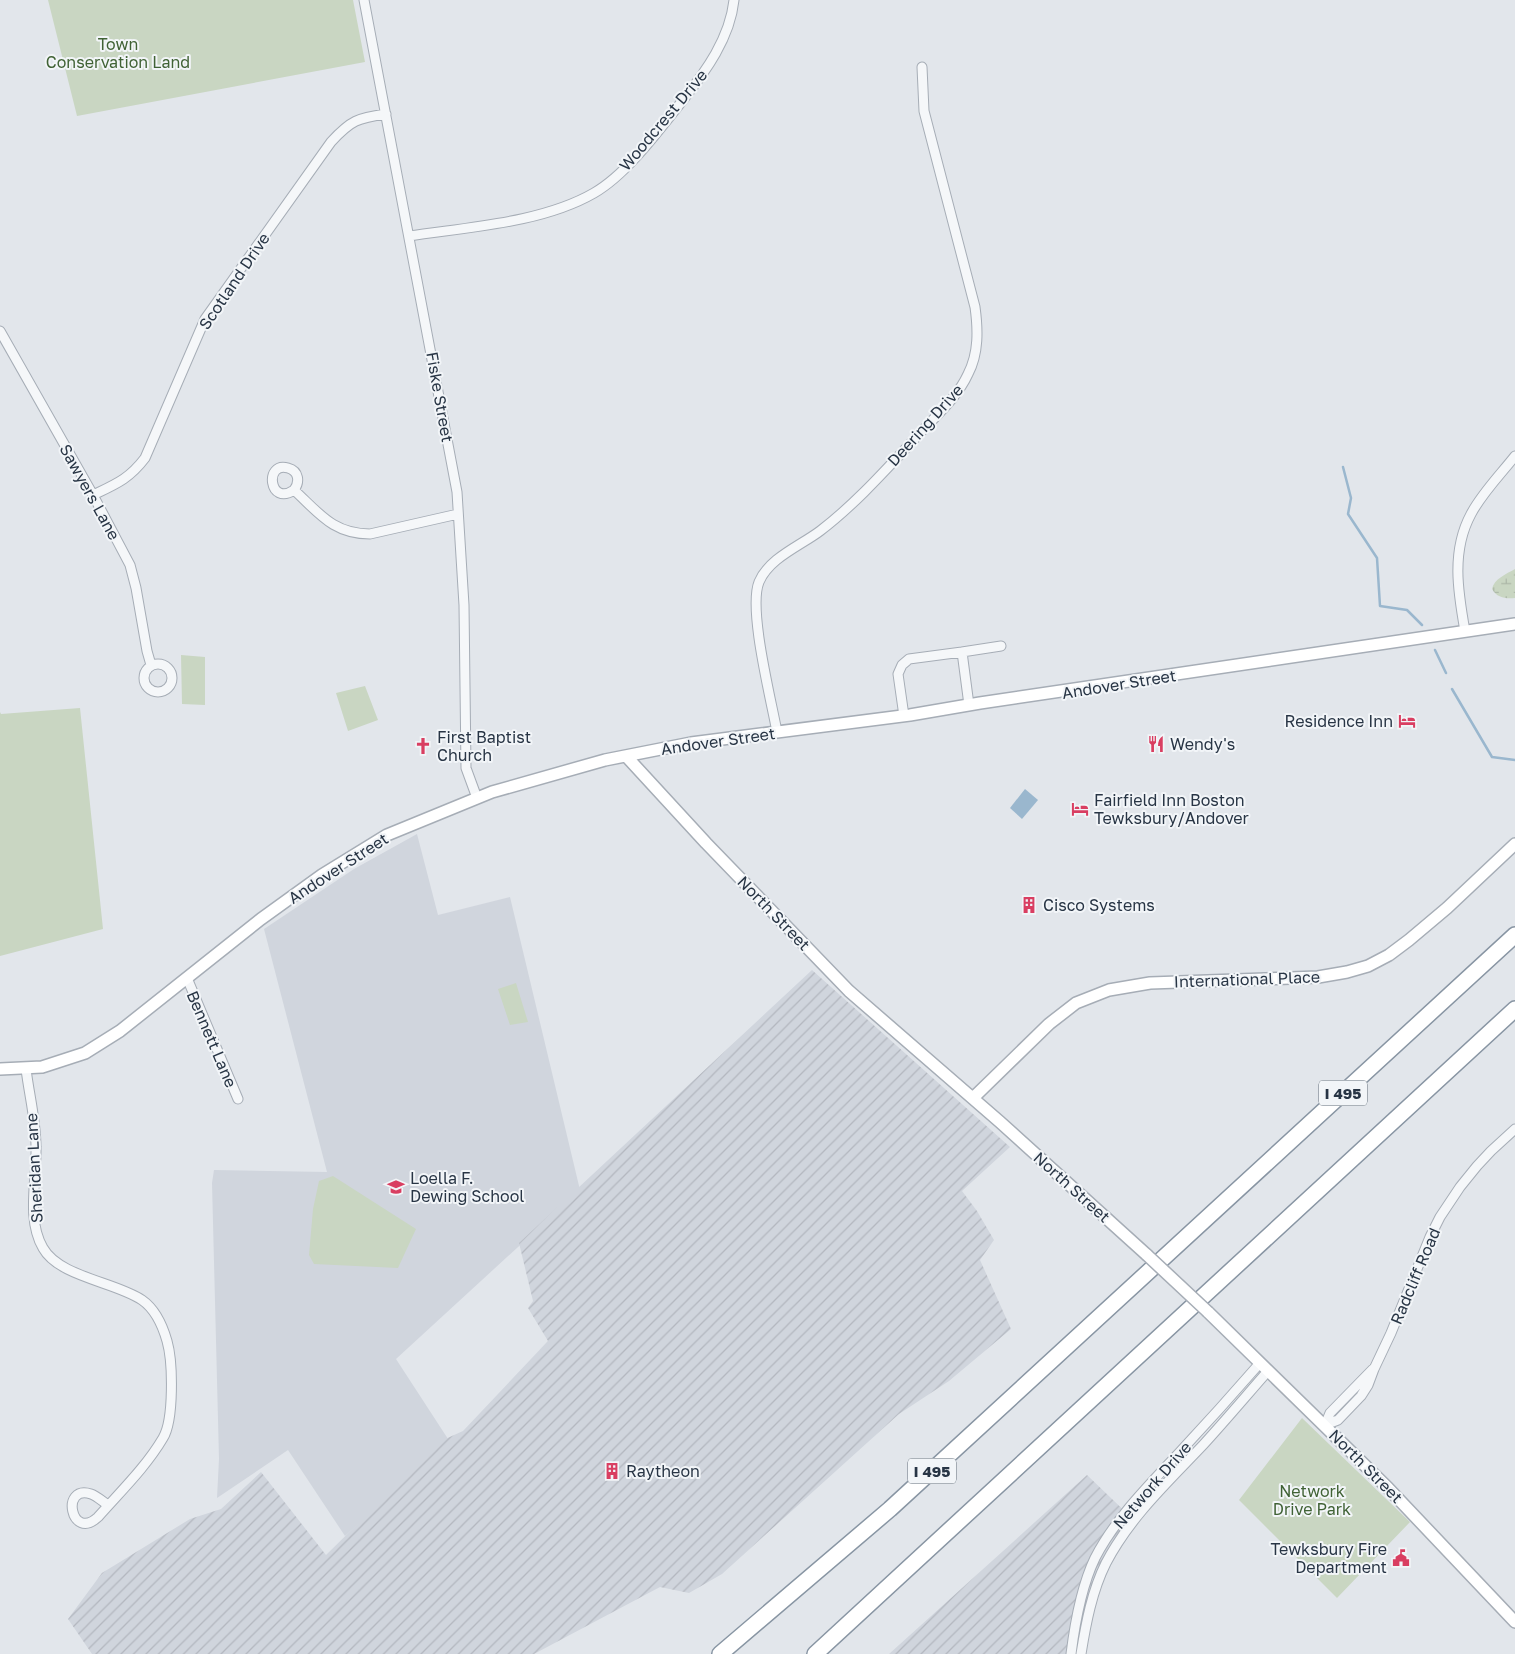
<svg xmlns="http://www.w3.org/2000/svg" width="1515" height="1654" font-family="'Golos Text',sans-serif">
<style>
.built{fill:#d0d5dd}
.industrial{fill:url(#industrial-furrows)}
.wetland{fill:url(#wetland-marsh)}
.park{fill:#c9d6c2}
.water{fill:#9ab7ce}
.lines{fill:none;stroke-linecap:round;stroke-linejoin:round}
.stream{stroke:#9ab7ce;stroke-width:2.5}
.street-casing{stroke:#a6adb6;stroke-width:11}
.secondary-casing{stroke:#a6adb6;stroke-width:14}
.highway-casing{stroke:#8895a3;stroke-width:18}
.street{stroke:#f5f7f9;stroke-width:9}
.secondary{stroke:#fff;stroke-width:11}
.highway{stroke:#fff;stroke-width:15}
.secondary-bridge-casing{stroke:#a6adb6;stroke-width:14;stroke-linecap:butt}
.secondary-bridge{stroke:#fff;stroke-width:11}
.labels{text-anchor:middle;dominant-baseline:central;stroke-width:4;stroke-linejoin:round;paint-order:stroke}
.shield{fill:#f2f5f8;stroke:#656f7b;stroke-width:1}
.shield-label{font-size:15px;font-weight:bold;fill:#283545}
.park-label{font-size:16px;fill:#406235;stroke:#f2f5f8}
.street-label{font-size:16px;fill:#283545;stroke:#f2f5f8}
.poi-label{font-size:16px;fill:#283545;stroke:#f2f5f8;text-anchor:start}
</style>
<defs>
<pattern id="industrial-furrows" width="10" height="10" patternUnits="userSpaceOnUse" patternTransform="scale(1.25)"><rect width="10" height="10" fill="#d0d5dd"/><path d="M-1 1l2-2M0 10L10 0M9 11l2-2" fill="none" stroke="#b3b7bf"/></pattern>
<pattern id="wetland-marsh" width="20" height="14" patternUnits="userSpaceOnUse" patternTransform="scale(1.25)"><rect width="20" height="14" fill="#c9d6c2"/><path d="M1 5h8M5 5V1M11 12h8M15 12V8" fill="none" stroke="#adb8a8"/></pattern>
</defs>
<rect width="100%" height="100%" fill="#e2e6eb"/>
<path class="built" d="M417 834 438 915 510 897 580 1190 396 1359 450 1442 345 1536 288 1450 217 1498 219 1459 212 1183 214 1170 327 1172 264 929 354 869Z"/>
<path class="industrial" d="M812 970 1010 1147 962 1191 977 1211 994 1240 980 1260 1011 1329 949 1381 899 1414 722 1574 689 1593 660 1587 534 1654H92L68 1619 102 1573 190 1519 221 1509 261 1472 326 1555 443 1440 463 1431 548 1341 528 1308 533 1301 519 1243Z
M1087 1475 1137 1523 1107 1570 1090 1616 1085 1654H889Z"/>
<path class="wetland" d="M1515 569V598C1506 599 1497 598 1492 589 1494 579 1506 574 1515 569Z"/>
<path class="park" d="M48 0H353L365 62 77 116Z
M181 655 205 657V705L182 704Z
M365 686 378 720 348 731 336 693Z
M80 708 103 929 0 956V712L1 714Z
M516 983 528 1022 510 1025 498 989Z
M333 1176 416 1229 398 1268 314 1264 309 1255 313 1209 319 1181Z
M1302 1418 1410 1522 1337 1598 1239 1500Z"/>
<path class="water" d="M1025 789 1038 800 1022 819 1010 808Z"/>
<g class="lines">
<path class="stream" d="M1343 467 1351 498 1348 514 1377 558 1380 606 1407 610 1422 625
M1435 650 1446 673
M1452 689 1492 757 1515 760"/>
<g class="street-casing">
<path id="street" d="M364 0 457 492 464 605 466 768 477 798
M409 236C468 227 542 223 594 193 627 174 659 130 683 100 706 71 730 38 734 0
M0 331 93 495 130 565 136 588 147 651 151 665
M294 490C269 507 264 461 288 468 299 471 300 482 294 490 319 513 333 534 370 534L458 514
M93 495C116 484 129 479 145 458L205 319 331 142C351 120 358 118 386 114
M1465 631C1458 592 1451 551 1471 514 1482 493 1500 475 1515 456
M962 652 1001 646
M144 678a14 14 0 1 1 28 0a14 14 0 1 1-28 0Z
M904 716 898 674 902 665 909 659 962 652 969 705
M777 732C771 699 748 609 759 582 769 558 800 546 820 531 858 502 890 465 923 430 939 413 958 396 968 374 979 353 978 329 975 307L924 111 922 67
M187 978 238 1099
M26 1069C29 1094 36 1121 36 1147 37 1179 26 1219 43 1248 59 1277 116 1282 142 1300 155 1309 163 1327 167 1341 173 1362 174 1420 163 1438 146 1467 120 1492 98 1517 71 1542 60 1484 91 1494 97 1496 103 1502 108 1505
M1325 1425 1338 1420 1361 1396 1368 1385 1374 1369 1391 1333 1430 1237 1440 1217 1460 1187 1477 1166 1491 1151 1515 1129
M1325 1425 1330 1413 1373 1369
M1071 1654C1075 1622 1081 1587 1095 1558 1115 1519 1148 1486 1178 1454 1206 1424 1233 1394 1260 1363
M1081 1654C1086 1623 1092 1591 1106 1563 1130 1517 1168 1482 1203 1445 1225 1421 1246 1396 1268 1371"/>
</g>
<g class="secondary-casing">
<path id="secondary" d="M626 756 706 843 849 991 1000 1122 1147 1255
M0 1069 42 1067 85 1053 120 1031 261 919 322 875 387 835 492 792 605 760 691 743 910 715 980 703 1515 624
M973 1098 1049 1024 1076 1003 1109 990 1150 983 1318 977 1347 972 1368 966 1389 955 1409 940 1447 908 1515 844
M1208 1312 1388 1488 1515 1622"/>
</g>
<g class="highway-casing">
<path id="highway" d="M720 1654 890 1509 1515 935
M815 1654 1515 1009"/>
</g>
<use href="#street" class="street"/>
<use href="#secondary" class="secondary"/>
<use href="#highway" class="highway"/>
<g class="secondary-bridge-casing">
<path id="secondary-bridge" d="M1147 1255 1208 1312"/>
</g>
<use href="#secondary-bridge" class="secondary-bridge"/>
</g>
<defs>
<g id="hotel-bare" transform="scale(1.35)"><path d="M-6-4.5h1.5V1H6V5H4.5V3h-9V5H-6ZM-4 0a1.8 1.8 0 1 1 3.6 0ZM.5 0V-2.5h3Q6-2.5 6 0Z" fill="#d93e61" stroke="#f2f5f8" stroke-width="2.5" paint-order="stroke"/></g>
<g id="restaurant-bare" transform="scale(1.35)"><path d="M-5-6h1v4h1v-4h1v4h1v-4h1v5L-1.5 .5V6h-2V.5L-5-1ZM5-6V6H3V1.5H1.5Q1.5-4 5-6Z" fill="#d93e61" stroke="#f2f5f8" stroke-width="2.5" paint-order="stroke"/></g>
<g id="church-bare" transform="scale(1.35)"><path d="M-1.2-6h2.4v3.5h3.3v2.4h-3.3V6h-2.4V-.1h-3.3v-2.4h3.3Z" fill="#d93e61" stroke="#f2f5f8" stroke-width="2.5" paint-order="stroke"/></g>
<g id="building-bare" transform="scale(1.35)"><path d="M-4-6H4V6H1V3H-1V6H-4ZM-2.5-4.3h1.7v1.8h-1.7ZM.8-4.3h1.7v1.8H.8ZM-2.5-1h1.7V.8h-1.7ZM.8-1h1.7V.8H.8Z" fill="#d93e61" stroke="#f2f5f8" stroke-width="2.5" paint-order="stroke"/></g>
<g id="school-bare" transform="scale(1.35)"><path d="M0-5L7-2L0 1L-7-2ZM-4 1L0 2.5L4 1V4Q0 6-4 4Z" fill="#d93e61" stroke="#f2f5f8" stroke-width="2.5" paint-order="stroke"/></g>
<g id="civic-bare" transform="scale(1.35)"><path d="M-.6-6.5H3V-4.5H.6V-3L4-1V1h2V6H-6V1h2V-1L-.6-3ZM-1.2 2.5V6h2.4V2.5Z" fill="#d93e61" stroke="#f2f5f8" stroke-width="2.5" paint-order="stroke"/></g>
</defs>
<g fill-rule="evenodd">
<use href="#hotel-bare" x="1407" y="721"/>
<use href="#restaurant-bare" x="1156" y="744"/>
<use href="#church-bare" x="423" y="746"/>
<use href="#hotel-bare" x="1080" y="809"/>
<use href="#building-bare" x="1029" y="905"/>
<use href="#school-bare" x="396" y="1187"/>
<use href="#building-bare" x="612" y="1471"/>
<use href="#civic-bare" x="1401" y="1558"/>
</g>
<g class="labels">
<g class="shield">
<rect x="1319" y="1080.5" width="48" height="25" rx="4"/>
<rect x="908" y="1458.5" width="48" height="25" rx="4"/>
</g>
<g class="shield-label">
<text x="1343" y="1093">I 495</text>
<text x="932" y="1471">I 495</text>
</g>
<g class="park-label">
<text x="118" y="44">Town<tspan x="118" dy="18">Conservation Land</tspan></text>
<text x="1312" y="1491">Network<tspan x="1312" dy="18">Drive Park</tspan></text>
</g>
<g class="street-label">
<text transform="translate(663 120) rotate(-50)">Woodcrest Drive</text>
<text transform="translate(234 281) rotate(-56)">Scotland Drive</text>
<text transform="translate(440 397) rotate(80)">Fiske Street</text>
<text transform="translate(925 425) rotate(-48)">Deering Drive</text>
<text transform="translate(90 492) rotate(61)">Sawyers Lane</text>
<text transform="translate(1119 684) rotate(-9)">Andover Street</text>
<text transform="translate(718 741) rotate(-8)">Andover Street</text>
<text transform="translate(338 868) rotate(-33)">Andover Street</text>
<text transform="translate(774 913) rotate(46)">North Street</text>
<text transform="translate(1247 979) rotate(-2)">International Place</text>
<text transform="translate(212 1039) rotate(67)">Bennett Lane</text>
<text transform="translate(34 1168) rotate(-93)">Sheridan Lane</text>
<text transform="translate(1072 1187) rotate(42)">North Street</text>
<text transform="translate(1415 1276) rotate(-67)">Radcliff Road</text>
<text transform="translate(1366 1466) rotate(45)">North Street</text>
<text transform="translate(1152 1485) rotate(-49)">Network Drive</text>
</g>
<g class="poi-label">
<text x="1393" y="721" text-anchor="end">Residence Inn</text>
<text x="437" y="737">First Baptist<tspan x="437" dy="18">Church</tspan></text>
<text x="1170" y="744">Wendy's</text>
<text x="1094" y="800">Fairfield Inn Boston<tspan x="1094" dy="18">Tewksbury/Andover</tspan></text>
<text x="1043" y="905">Cisco Systems</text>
<text x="410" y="1178">Loella F.<tspan x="410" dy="18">Dewing School</tspan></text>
<text x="626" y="1471">Raytheon</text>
<text x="1387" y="1549" text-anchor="end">Tewksbury Fire<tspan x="1387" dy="18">Department</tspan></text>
</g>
</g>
</svg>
